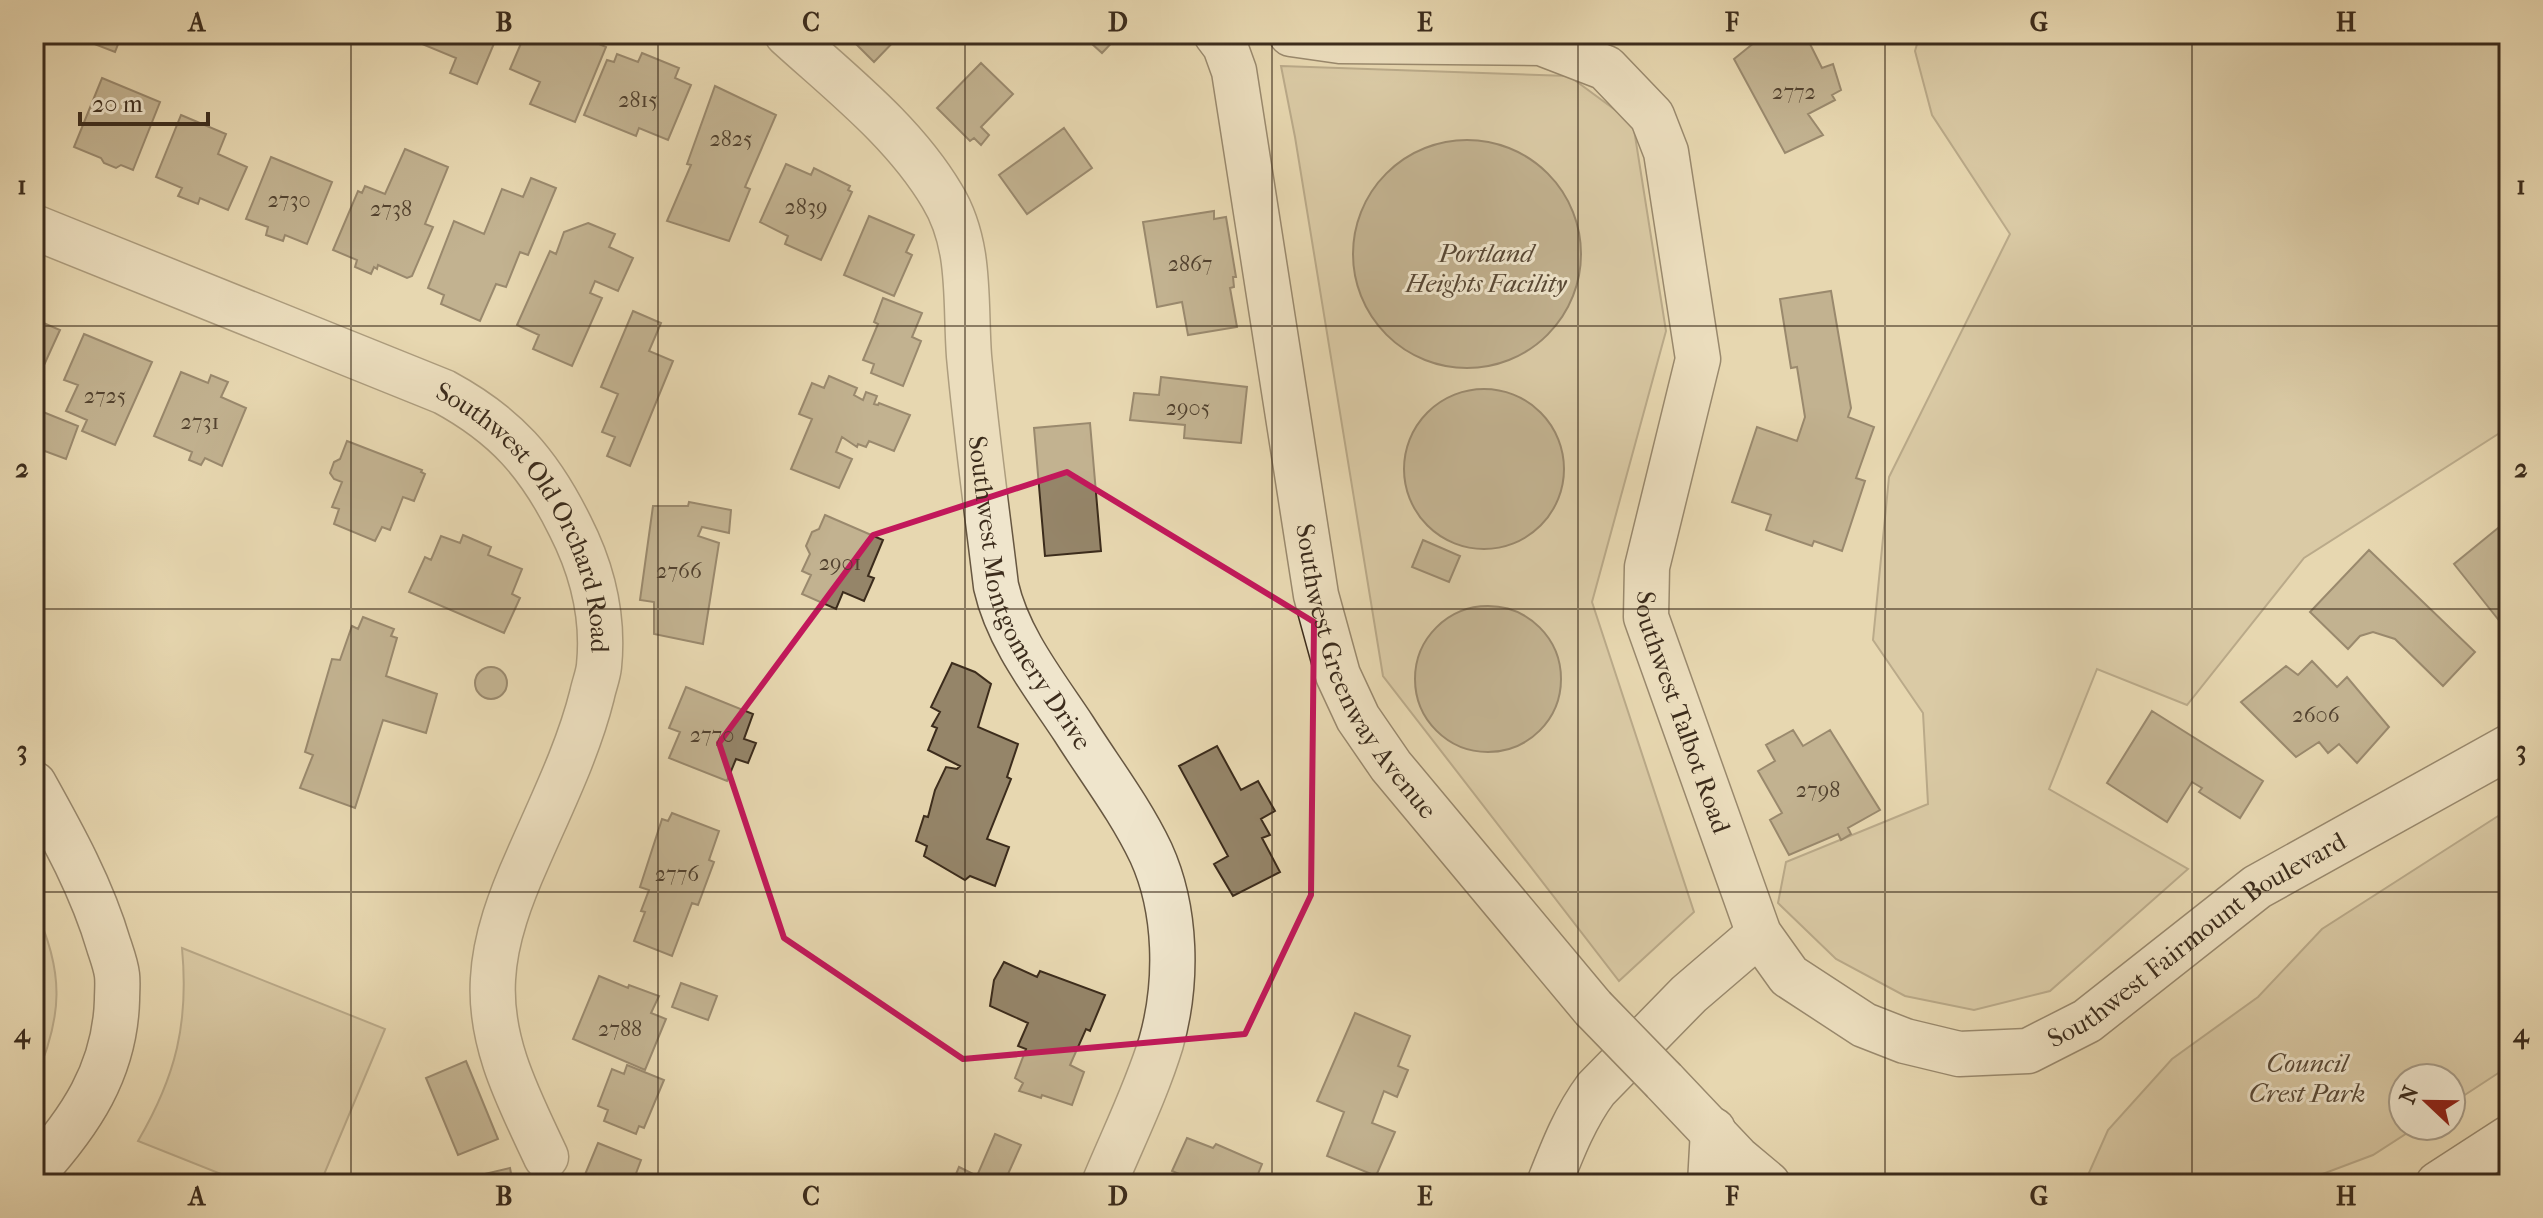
<svg xmlns="http://www.w3.org/2000/svg" width="2543" height="1218" font-family="'IM FELL French Canon',serif">
<style>
.green{fill:#caba97;stroke:#83735a;stroke-width:2}
.building{fill:#958569;stroke:#3c2c1c;stroke-width:2}
.lines{fill:none;stroke-linecap:round;stroke-linejoin:round}
.street-casing{stroke:#675741;stroke-width:47}
.secondary-casing{stroke:#3c2c1c;stroke-width:47}
.street{stroke:#efe5cc;stroke-width:44}
.secondary{stroke:#efe5cc;stroke-width:44}
.secondary-bridge-casing{stroke:#3c2c1c;stroke-width:47;stroke-linecap:butt}
.secondary-bridge{stroke:#efe5cc;stroke-width:44}
.marked{fill:none;stroke:#c2185b;stroke-width:6;stroke-linejoin:round}
.grid{fill:none;stroke:#3c2c1c;stroke-width:2;stroke-opacity:0.55}
.labels{text-anchor:middle;dominant-baseline:central;stroke-width:6;stroke-linejoin:round;paint-order:stroke}
.number-label{font-size:22px;fill:#52422f}
.park-label{font-size:26px;font-style:italic;fill:#584835;stroke:#efe5cc}
.street-label{font-size:26px;fill:#3c2c1c;stroke:#efe5cc}
.neatline{fill:none;stroke:#3c2c1c;stroke-width:3}
.grid-label{font-size:26px;text-anchor:middle;font-weight:bold;fill:#3c2c1c}
</style>
<rect width="100%" height="100%" fill="#e7d7b0"/>
<filter id="stains"><feTurbulence type="fractalNoise" baseFrequency=".0025" numOctaves="4"/><feColorMatrix values="0 0 0 0 .2 0 0 0 0 .09 0 0 0 0 .02 0 0 0 .5 -.17"/></filter>
<radialGradient id="worn" r=".72"><stop offset=".6" stop-color="#630" stop-opacity="0"/><stop offset="1" stop-color="#630" stop-opacity=".3"/></radialGradient>
<path class="green" d="M1920 34H2509V427L2304 558 2187 705 2097 669 2049 789 2188 869 2050 991 1974 1010 1905 996 1836 959 1778 903 1786 862 1928 804 1923 713 1873 640 1889 477 2010 234 1932 115 1915 51Z
M1281 66 1569 76 1633 123 1666 331 1592 602 1694 912 1619 981 1383 676 1295 137Z
M2509 809V1066L2451 1104V1078H2403V1126H2418L2373 1155 2296 1184H2084L2108 1130 2172 1059 2258 997 2322 929Z
M34 907C65 972 63 1017 34 1082Z
M182 948 385 1029 320 1184H246L138 1141C176 1076 189 1023 182 948Z"/>
<path class="building" d="M92 34H122L115 52 89 42Z
M426 34H498L477 84 450 73 456 58 422 44Z
M525 34H576L606 47 575 122 530 104 540 82 510 69Z
M862 34H901L874 62 854 42Z
M1081 34H1120L1102 53Z
M1765 34H1805L1822 68 1833 64 1841 90 1832 95 1835 100 1808 114 1823 135 1785 153 1734 59Z
M642 53 679 68 675 78 691 85 668 140 639 128 636 136 584 115 607 60 614 62 617 54 638 62Z
M981 63 1013 94 981 127 989 135 981 145 974 138 970 141 937 108Z
M102 78 160 102 133 170 121 165 116 168 104 163 101 158 74 147Z
M715 86 776 115 745 187 750 189 729 241 667 221 691 165 687 164Z
M181 115 226 134 218 154 247 167 228 210 200 198 198 204 178 196 182 188 156 177Z
M1064 128 1092 168 1027 214 999 175Z
M1353 254a114 114 0 1 1 228 0a114 114 0 1 1-228 0Z
M405 149 448 167 425 224 433 227 412 276 407 278 378 265 377 269 374 267 371 274 355 267 357 260 333 250 358 191 362 193 365 186 385 194Z
M271 157 332 182 307 244 285 235 283 241 266 235 268 227 246 219Z
M786 164 811 175 814 168 850 186 848 190 852 192 821 260 785 244 788 236 760 222Z
M531 178 556 188 528 255 520 252 506 287 496 284 480 321 441 304 444 295 428 288 454 221 484 234 502 189 523 197Z
M1214 211V219L1226 217 1236 277H1233L1234 287 1230 288 1237 327 1188 335 1182 302 1157 307 1143 222Z
M869 216 914 235 906 252 912 255 894 296 844 275Z
M588 223 615 234 609 247 633 258 618 291 595 281 590 293 602 298 572 366 533 349 539 335 517 325 550 251 556 254 564 232Z
M1831 291 1851 408 1848 417 1874 427 1856 478 1865 481 1842 551 1814 541 1812 546 1766 530 1771 515 1732 502 1757 427 1797 441 1805 417 1797 367 1791 368 1780 299Z
M883 298 922 313 912 337 921 341 903 386 871 373 874 364 863 360 878 324 874 322Z
M633 311 661 323 649 351 673 361 630 466 607 456 615 437 602 432 618 394 601 387Z
M34 319 60 330 34 387Z
M84 334 152 362 115 445 82 431 87 420 66 411 78 385 64 380Z
M181 372 208 383 211 375 228 382 221 397 246 408 222 466 205 458 201 465 189 460 192 452 154 436Z
M829 376 857 388 854 395 863 400 866 392 877 396 874 404 878 405 879 403 910 415 894 451 869 441 866 447 858 444 857 447 842 437 836 452 852 459 839 488 791 469 812 419 799 414 812 383 824 388Z
M1161 377 1247 387 1241 443 1184 438 1185 425 1130 420 1134 393 1159 395Z
M1404 469a80 80 0 1 1 160 0a80 80 0 1 1-160 0Z
M43 412 78 426 66 459 34 447V434Z
M1090 423 1101 551 1045 556 1034 428Z
M347 441 422 470 421 472 425 474 414 501 403 497 390 530 382 527 375 541 334 524 339 509 332 507 342 482 334 479 330 473 334 462 340 459Z
M689 502 731 510 729 533 702 527 698 536 719 543 703 644 654 634V602L640 600 653 506H688Z
M825 515 883 540 868 576 874 578 864 601 843 592 836 609 802 594 811 575 802 571 810 554 806 546 812 532 819 529Z
M2509 519V633L2454 564Z
M463 535 491 547 488 555 522 569 512 594 520 598 504 633 409 592 425 557 431 560 441 536 460 543Z
M1423 540 1460 556 1449 582 1412 567Z
M2369 550 2475 652 2443 686 2395 639 2373 632 2360 636 2348 649 2310 612Z
M1415 679a73 73 0 1 1 146 0a73 73 0 1 1-146 0Z
M363 617 394 629 391 636 397 638 386 676 437 694 426 733 383 720 355 808 300 788 313 755 305 752 332 659 340 660 352 626 358 629Z
M2312 661 2337 687 2347 677 2389 727 2357 763 2339 744 2328 753 2319 742 2296 757 2241 702 2286 666 2298 675Z
M952 663 975 672 991 684 978 727 1018 744 1007 777 1011 779 987 839 1009 847 995 886 970 876 965 880 924 856 927 846 916 841 924 816 928 817 935 790 946 767 957 769 960 766 928 750 937 728 932 726 940 712 931 707Z
M475 683a16 16 0 1 1 32 0a16 16 0 1 1-32 0Z
M686 687 753 714 744 739 756 743 748 763 736 759 727 781 669 758 680 732 669 728Z
M2152 711 2263 781 2240 818 2199 792 2202 788 2192 782 2167 822 2107 783Z
M1793 730 1803 746 1830 730 1880 810 1848 828 1851 834 1841 840 1838 834 1789 855 1770 820 1782 813 1758 771 1775 761 1766 745Z
M1217 746 1241 790 1258 781 1275 811 1261 819 1270 835 1262 838 1280 872 1233 896 1214 864 1228 856 1179 766Z
M672 813 719 831 709 860 714 862 698 905 692 903 672 956 634 941 645 912 641 911 649 890 640 887 662 819 668 821Z
M1004 962 1037 977 1040 971 1105 995 1090 1031 1086 1029 1070 1065 1084 1072 1072 1105 1042 1095 1041 1098 1019 1091 1023 1083 1015 1078 1026 1049 1018 1046 1028 1023 990 1006 994 980Z
M599 976 628 988 629 985 659 996 651 1013 666 1019 645 1070 573 1039Z
M681 983 717 996 708 1020 672 1007Z
M1355 1013 1410 1036 1398 1066 1408 1070 1397 1097 1384 1091 1372 1123 1395 1132 1376 1176 1327 1156 1344 1112 1317 1101Z
M466 1061 498 1139 458 1155 426 1078Z
M627 1065 664 1080 644 1128 639 1126 636 1134 604 1121 608 1110 598 1106 612 1069 624 1074Z
M995 1134 1021 1145 1008 1174 1031 1184H952L959 1167 977 1176Z
M1187 1138 1213 1148 1216 1144 1262 1164 1254 1184H1189L1191 1179 1172 1171Z
M598 1143 641 1160 632 1184H597V1182L584 1177Z
M510 1168 513 1184H456L455 1181Z"/>
<g class="lines">
<g class="street-casing">
<g id="street">
<path id="s1" d="M787 34C842 84 904 132 942 196 972 245 965 302 969 356 976 433 987 510 996 586 1008 639 1045 685 1074 729 1100 770 1130 809 1151 853 1177 910 1178 983 1161 1043 1146 1092 1123 1138 1104 1184"/>
<path id="s2" d="M34 227 444 392C505 425 539 463 570 526 592 569 604 617 599 666 598 676 594 685 592 695 578 751 551 805 528 858 511 896 495 938 493 979 489 1044 520 1101 546 1157"/>
</g>
</g>
<g class="secondary-casing">
<g id="secondary">
<path id="s3" d="M1216 34 1225 46 1234 71 1316 595 1338 675 1358 718 1391 766 1593 1008"/>
<path id="s4" d="M1291 34 1340 41 1541 43 1606 68 1652 116 1666 152 1698 359 1647 567 1646 617 1759 934 1789 976 1864 1025 1905 1041 1959 1054 2028 1051 2087 1021 2257 887 2509 747"/>
<path d="M34 784C63 836 92 888 109 946 112 955 116 966 117 975 118 983 117 992 117 1000 115 1071 80 1122 34 1173"/>
<path d="M1664 1081 1737 1158 1768 1184"/>
<path d="M1549 1184C1562 1151 1575 1117 1596 1089L1689 994 1759 934"/>
<path d="M1710 1184 1713 1130"/>
<path d="M2438 1184 2509 1138"/>
</g>
</g>
<use href="#street" class="street"/>
<use href="#secondary" class="secondary"/>
<g class="secondary-bridge-casing">
<path id="secondary-bridge" d="M1593 1008 1664 1081"/>
</g>
<use href="#secondary-bridge" class="secondary-bridge"/>
</g>
<path d="M0 0H2543V1218H0ZM1067 472 1314 622 1311 895 1245 1034 963 1059 784 938 719 743 873 535Z" fill="#e7d7b0" fill-opacity=".55" fill-rule="evenodd"/>
<path class="marked" d="M1067 472 1314 622 1311 895 1245 1034 963 1059 784 938 719 743 873 535Z"/>
<path class="grid" d="M351 34V1184M658 34V1184M965 34V1184M1272 34V1184M1578 34V1184M1885 34V1184M2192 34V1184M34 326H2509M34 609H2509M34 892H2509"/>
<g class="labels">
<g class="number-label">
<text x="1794" y="92">2772</text>
<text x="638" y="100">2815</text>
<text x="731" y="139">2825</text>
<text x="289" y="200">2730</text>
<text x="806" y="207">2839</text>
<text x="391" y="209">2738</text>
<text x="1190" y="264">2867</text>
<text x="105" y="396">2725</text>
<text x="1188" y="408">2905</text>
<text x="200" y="422">2731</text>
<text x="840" y="563">2901</text>
<text x="679" y="571">2766</text>
<text x="2316" y="715">2606</text>
<text x="712" y="735">2770</text>
<text x="1818" y="790">2798</text>
<text x="677" y="874">2776</text>
<text x="620" y="1029">2788</text>
</g>
<g class="park-label">
<text x="1486" y="253">Portland<tspan x="1486" dy="30">Heights Facility</tspan></text>
<text x="2307" y="1063">Council<tspan x="2307" dy="30">Crest Park</tspan></text>
</g>
<g class="street-label">
<text stroke="none"><textPath href="#s2" startOffset="598">Southwest Old Orchard Road</textPath></text>
<text stroke="none"><textPath href="#s1" startOffset="638">Southwest Montgomery Drive</textPath></text>
<text stroke="none"><textPath href="#s3" startOffset="662">Southwest Greenway Avenue</textPath></text>
<text stroke="none"><textPath href="#s4" startOffset="1000">Southwest Talbot Road</textPath></text>
<text stroke="none"><textPath href="#s4" startOffset="1748">Southwest Fairmount Boulevard</textPath></text>
</g>
</g>
<rect width="2543" height="1218" fill="none" stroke="#e7d7b0" stroke-width="88"/>
<g transform="translate(2427 1102) rotate(292)"><circle r="38" fill="#efe5cc" stroke="#a79b86" stroke-width="2"/>
<path d="M0-6L14 30L0 20L-14 30Z" fill="#8f2418"/>
<text y="-12" font-size="22" font-weight="bold" text-anchor="middle" fill="#3c2c1c">N</text>
</g>
<path d="M80 112v12h128v-12" fill="none" stroke="#3c2c1c" stroke-width="4"/>
<text x="92" y="112" font-size="24" fill="#3c2c1c" stroke="#efe5cc" stroke-width="6" paint-order="stroke">20 m</text>
<rect x="44" y="44" width="2455" height="1130" class="neatline"/>
<g class="grid-label">
<text x="197" y="31">A</text>
<text x="504" y="31">B</text>
<text x="811" y="31">C</text>
<text x="1118" y="31">D</text>
<text x="1425" y="31">E</text>
<text x="1732" y="31">F</text>
<text x="2039" y="31">G</text>
<text x="2346" y="31">H</text>
<text x="22" y="194">1</text>
<text x="2521" y="194">1</text>
<text x="22" y="477">2</text>
<text x="2521" y="477">2</text>
<text x="22" y="759">3</text>
<text x="2521" y="759">3</text>
<text x="22" y="1042">4</text>
<text x="2521" y="1042">4</text>
<text x="197" y="1205">A</text>
<text x="504" y="1205">B</text>
<text x="811" y="1205">C</text>
<text x="1118" y="1205">D</text>
<text x="1425" y="1205">E</text>
<text x="1732" y="1205">F</text>
<text x="2039" y="1205">G</text>
<text x="2346" y="1205">H</text>
</g>
<rect width="100%" height="100%" filter="url(#stains)"/>
<rect width="100%" height="100%" fill="url(#worn)"/>
</svg>
